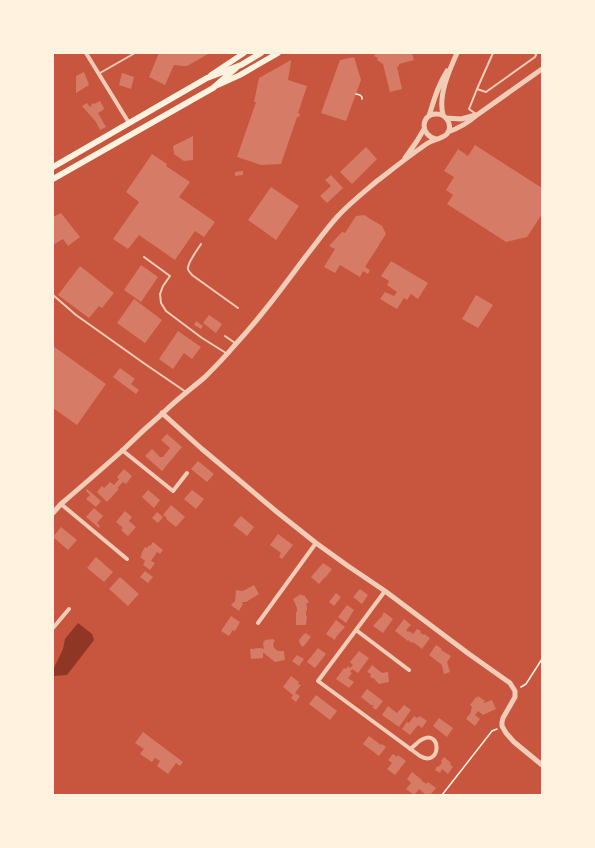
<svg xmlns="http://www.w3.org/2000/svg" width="595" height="848" font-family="'Space Grotesk',sans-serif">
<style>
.water{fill:#8f3625}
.building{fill:#d67c66}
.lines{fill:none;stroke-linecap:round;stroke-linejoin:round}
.path{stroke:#fff3e0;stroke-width:1.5}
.service{stroke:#f1ccb7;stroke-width:2}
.minor{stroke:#f1ccb7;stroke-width:4}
.tertiary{stroke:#f1ccb7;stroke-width:5}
.secondary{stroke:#fff3e0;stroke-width:5.5}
.primary{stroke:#fff3e0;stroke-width:6}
</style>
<rect width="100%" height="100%" fill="#c8553d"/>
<path class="water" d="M78 623 92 634 94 640 67 675 53 676V670L63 649 65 639Z"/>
<path class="building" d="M159 53H210L187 66H183L174 65 165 85 149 77Z
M376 53H412L414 60 399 64V66L397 67 402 89 390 92 383 64 377 60 378 58 374 56Z
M354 57 361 80 346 121 321 113 340 60Z
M291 60V62L288 80 307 86 298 113 300 114 299 117H297L281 164 261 165 237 157 256 102H254L259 78Z
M84 72 89 85 76 93V76Z
M122 73 134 77 131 89 119 85Z
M100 101 104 108 103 110 98 113 106 127 100 130 96 122 82 106 87 103 90 107 92 106 91 105 93 103 94 104Z
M193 136V160L184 161 174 154 173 146Z
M475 145 542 188V214L527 237 506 242 447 204 453 195 446 190 454 177 444 171 458 149 468 156Z
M366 147 377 159 352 184 340 172Z
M152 154 167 164 166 166 190 182 179 197 215 222 204 237 195 231 175 260 139 235 128 249 113 239 139 202 126 192Z
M243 171V175L235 176V172Z
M331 175 343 188 327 203 320 196 331 186 325 180Z
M271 187 299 206 276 240 248 220Z
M61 213 80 237 68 246 63 239 53 245V217Z
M364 215 382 226 386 234 365 267 370 270 368 274 363 271 360 277 340 265 335 273 324 267 335 249 329 246 342 232 345 233 356 216Z
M391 261 428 283 418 299 411 294 407 300 404 298 397 309 380 299 385 292 394 296 397 292 387 285 389 281 381 276Z
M141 265 158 277 141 302 124 290Z
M80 266 114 293 102 308 99 306 89 318 58 295Z
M476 295 493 305 478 328 462 319Z
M134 299 162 320 145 343 117 323Z
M209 315 222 324 216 333 203 323Z
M196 321 203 326 201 329 194 325Z
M178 331 201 347 192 359 184 353 173 369 159 359Z
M53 346 106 384 77 425 53 408Z
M120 368 135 379 131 384 139 390 136 394 113 377Z
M167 434 182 447 162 471 145 456 152 449 160 457H163L170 448 161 440Z
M198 461 214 474 207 482 191 469Z
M124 469 132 476 126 484 123 482 117 488 119 489 107 502 97 492 102 486 104 488 110 482 114 485 119 479 117 477Z
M87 489 101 501 96 507 86 499 90 495 86 491Z
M148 490 160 500 154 508 142 497Z
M192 490 204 499 196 509 184 499Z
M171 505 185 517 176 527 166 519 167 518 163 515Z
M94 508 103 516 97 523 100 526 99 528 86 517Z
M125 511 132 517 129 521 136 527 128 536 121 530 123 528 116 522Z
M157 512 163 517 158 523 152 518Z
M241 516 254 527 247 536 233 525Z
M61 527 77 540 68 550 53 537Z
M278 534 293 545 282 559 279 557 281 553 270 545Z
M153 542 163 550 160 554 157 552 151 561 155 563 150 570 143 565 145 561 140 557 142 555 141 554 145 547 147 548 149 545 150 546Z
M96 557 113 572 104 582 87 568Z
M323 563 332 569 325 578V577L319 584 311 577Z
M145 571 153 577 148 583 140 577Z
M120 577 139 594 128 606 109 589Z
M254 585 259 594 246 602H242V603L243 604 239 611 231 605 235 601 236 590 243 591Z
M360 589 368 595 362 604 353 597Z
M336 593 341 597 334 606 329 602Z
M301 594 302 596 304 595 309 602 306 604 307 606V610L306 611V616H307L306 625H296V612H297V608L293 599Z
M347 605 354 610 346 623 338 617Z
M384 612 393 619 383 633 373 626 380 618H381Z
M231 616 240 622 235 631 233 630 229 636 221 631Z
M404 619 411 625 406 630 408 632 409 631 413 634 417 629 421 631 420 632 423 635 424 634 430 638 422 649 413 642 412 643 408 640V641L395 631Z
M336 620 345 627 336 637 335 640 326 634Z
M306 633 311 637 303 647 300 644 299 640 304 634Z
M273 639 275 641 273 643 274 648 278 651H284L285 660 275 662 265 654 264 653H263V658L251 659 250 649 260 648 264 649 263 643 265 640Z
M436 645 442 649 441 650 451 656 447 662 450 672 444 674 442 666V665L429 655Z
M318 648 326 654 315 668 307 662Z
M359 651 369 658 358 673 352 669 350 672 352 673 348 678 354 682 349 688 336 679 344 668 346 669 348 666 350 668 353 665 350 662Z
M297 655 304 659 299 666 292 661Z
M372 665 382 673 388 672 389 682 379 684 375 680V679L370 677 371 674 367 672Z
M291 676 299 682 298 684 301 685 295 693 300 696 296 702 291 698 293 695 283 687Z
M367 689 383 701 376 710 372 707 374 705H371L361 697Z
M316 695 337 711 330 720 309 704Z
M478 696 485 701 483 703H484L492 700 496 709 483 715 478 711 475 715 480 719 475 726 466 719 471 712V710L472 707 470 705 476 697 477 698Z
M404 705 411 710 399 727 382 715 388 706 397 713Z
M414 716 417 718 420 716 427 721 422 728 418 725 410 735 402 729 407 722 409 723Z
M439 718 453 728 447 737 433 726Z
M143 732 183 762 180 766 176 763 168 774 157 766 160 761 155 758 152 762 140 754 144 749 135 743Z
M369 736 381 745 382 744 386 747 379 756 363 744Z
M393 754 397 757 398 755 406 761 395 775 387 769 392 763 388 760Z
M444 757 451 763 450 764 453 767 448 774 442 769 440 773 435 770 437 766 438 767 442 763 441 761Z
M412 772 422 780V781L423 782H424L426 784 428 782 436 788 430 795H426L419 789 414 795 406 789 411 783 407 779Z"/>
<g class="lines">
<path class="path" d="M356 94 360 95 362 97V99
M521 687 526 684 542 659
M442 795 492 731 497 729"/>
<path class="service" d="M100 73 135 53
M477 89 486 92 535 57 536 55 535 53
M476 114 469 109 477 89 493 53
M201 244C198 249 187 263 188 269 188 271 191 273 192 275L238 308
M144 257 170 276 163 286 160 294 161 303 166 311 202 338 226 353
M53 295 76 315 145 364 186 392
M225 336 235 343"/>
<path class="minor" d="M86 53 129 123
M122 450 173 491 187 473
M61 504 127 559
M385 591 318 681 420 756C441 768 442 730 423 739 418 741 415 746 410 749
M258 623 316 543
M53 628 69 609
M356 630 409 670"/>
<path class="tertiary" d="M443 115C438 95 449 71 457 53
M429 116C434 100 438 85 447 71
M446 118 461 119 476 115
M448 132C459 128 468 123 477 115L542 69
M405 158 417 141 424 129
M162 413 202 449 277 512 316 543 348 566 385 591 469 654 510 683 515 691V697L503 718 502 722V726L506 733 514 742 542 765
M53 513 61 504C82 486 103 468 123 450 136 437 149 425 163 413 176 400 191 389 205 377 215 367 225 357 234 346 260 318 283 287 306 256 317 242 327 228 338 216 350 203 364 192 377 181 394 168 410 155 428 143 434 139 442 139 447 134 453 126 447 114 437 114 421 113 419 135 436 139"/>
<path class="secondary" d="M211 75 244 53
M218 85 240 75 278 53"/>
<path class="primary" d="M53 167 207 78 241 65 261 53
M53 179 213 88 236 68"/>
</g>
<rect width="595" height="848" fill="none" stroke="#fff3e0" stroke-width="108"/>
</svg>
